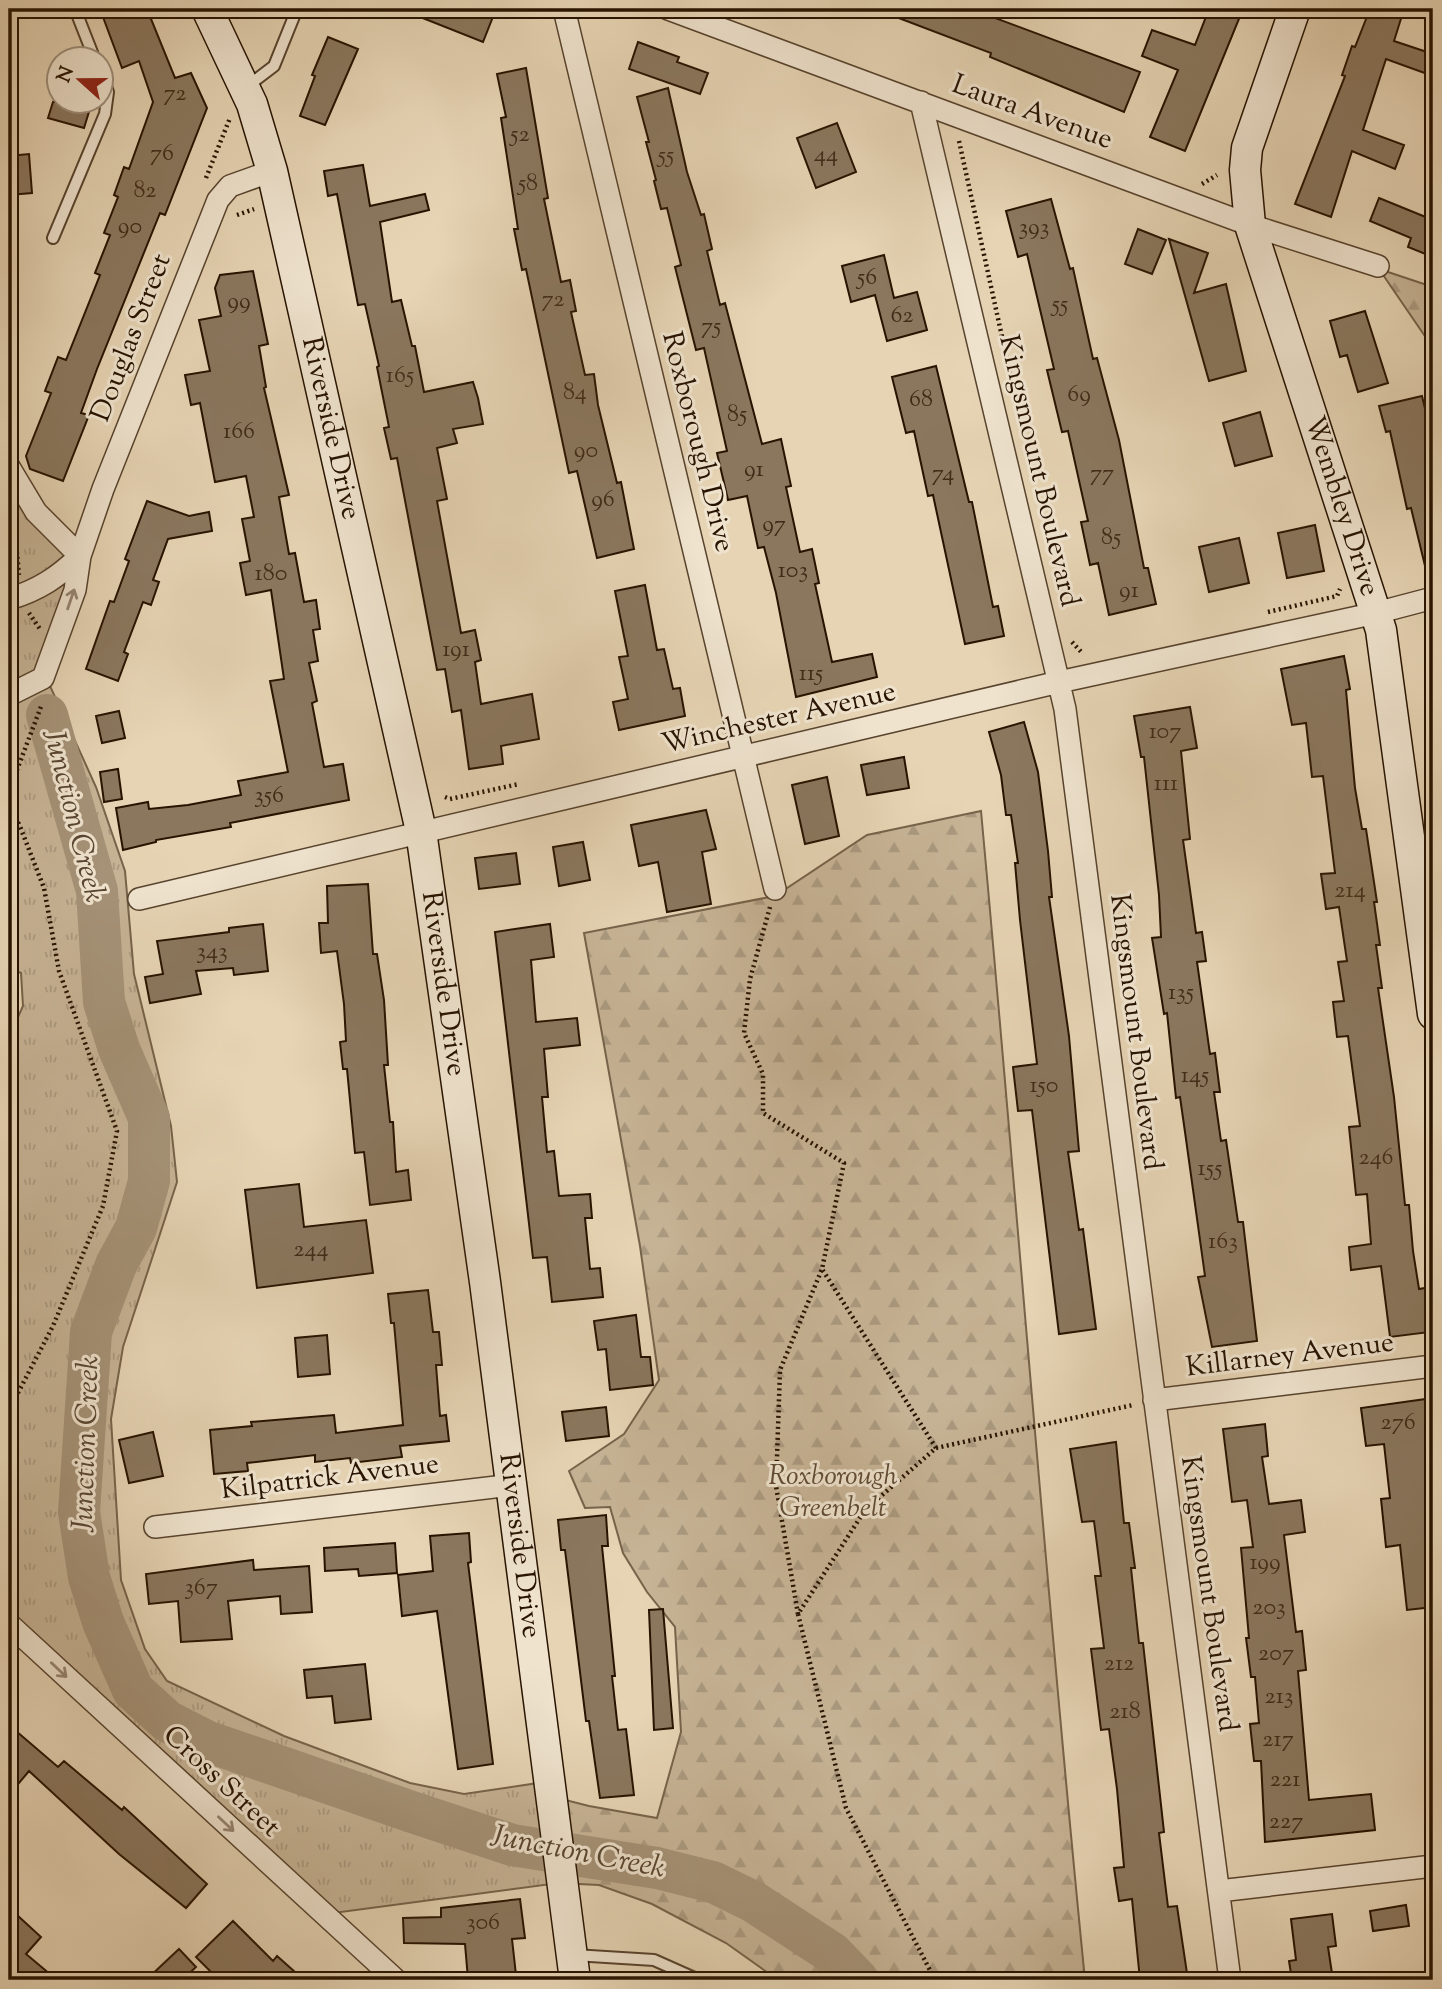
<svg xmlns="http://www.w3.org/2000/svg" width="1442" height="1989" font-family="'Sorts Mill Goudy',serif">
<style>
.forest{fill:url(#forest-firs);stroke:#76634a;stroke-width:2}
.park{fill:url(#park-tufts);stroke:#76634a;stroke-width:2}
.lines{fill:none;stroke-linecap:round;stroke-linejoin:round}
.river{stroke:#a59277;stroke-width:42}
.building{fill:#8a775e;stroke:#271300;stroke-width:2}
.lane-casing{stroke:#57432d;stroke-width:14}
.street-casing{stroke:#57432d;stroke-width:24}
.secondary-casing{stroke:#271300;stroke-width:33}
.path{stroke:#271300;stroke-width:4.5;stroke-dasharray:2 3.5;stroke-linecap:butt}
.lane{stroke:#efe3ce;stroke-width:10}
.street{stroke:#efe3ce;stroke-width:21}
.secondary{stroke:#efe3ce;stroke-width:30}
.oneway{stroke:#958571}
.labels{text-anchor:middle;dominant-baseline:central;stroke-width:6;stroke-linejoin:round;paint-order:stroke}
.number-label{font-size:24px;fill:#402c18}
.street-label{font-size:28px;fill:#271300;stroke:#efe3ce}
.park-label{font-size:28px;font-style:italic;fill:#5f4b34;stroke:#efe3ce}
.water-label{font-size:30px;font-style:italic;fill:#594630;stroke:#efe3ce}
</style>
<defs>
<pattern id="forest-firs" width="22" height="20" patternUnits="userSpaceOnUse" patternTransform="scale(1.75)"><rect width="22" height="20" fill="#c6b395"/><path d="M5 1l3.5 6h-7zM16 11l3.5 6h-7z" fill="#aa997f"/></pattern>
<pattern id="park-tufts" width="24" height="20" patternUnits="userSpaceOnUse" patternTransform="scale(1.75)"><rect width="24" height="20" fill="#c6b395"/><path d="M3 7l-1-3M5 7V3M7 7l1-3M15 17l-1-3M17 17v-4M19 17l1-3" fill="none" stroke="#aa997f"/></pattern>
</defs>
<rect width="100%" height="100%" fill="#e6d4b4"/>
<filter id="stains"><feTurbulence type="fractalNoise" baseFrequency=".00286" numOctaves="4"/><feColorMatrix values="0 0 0 0 .2 0 0 0 0 .09 0 0 0 0 .02 0 0 0 .5 -.17"/></filter>
<radialGradient id="worn" r=".72"><stop offset=".6" stop-color="#630" stop-opacity="0"/><stop offset="1" stop-color="#630" stop-opacity=".3"/></radialGradient>
<path class="forest" d="M1379 269 1433 287V349V348Z
M981 811C1017 1201 1046 1591 1085 1980H778L726 1943 652 1904 599 1885 559 1883 546 1795 589 1806 657 1818 681 1732 675 1627 647 1592 623 1553 610 1507 585 1508 569 1471 624 1434 659 1380 640 1246 584 933 775 896 867 835Z"/>
<path class="park" d="M9 463 79 554 45 675 96 787 125 871 134 974 171 1126 177 1182 123 1347 111 1419 121 1580 145 1649 167 1681 284 1736 410 1783 464 1794 545 1782 559 1883 326 1914 9 1622V1162L16 1151 9 1128V1037L23 1006 21 973 9 968Z"/>
<g class="lines">
<path class="river" d="M47 715 97 891 104 1002 119 1049 149 1118V1181L136 1228 116 1265 91 1332 79 1512 89 1577 103 1622 133 1690 167 1721 206 1741 415 1813 512 1845 657 1868 713 1882 754 1902 832 1953 858 1980"/>
</g>
<path class="building" d="M100 9H147L175 78 191 73 207 108 165 215 160 213 97 369 81 413 89 415 63 481 30 469 26 456 51 393 45 391 58 357 66 360 100 275 95 273 110 235 104 233 118 197 114 195 124 167 129 169 153 102 139 61 122 68Z
M400 9H496L483 42Z
M875 9H971L1140 72 1124 112 990 57 991 53Z
M1209 9H1243L1185 151 1150 137 1178 70 1142 56 1152 30 1195 45Z
M1370 9H1404L1394 41 1433 54V76L1386 59 1363 130 1404 145 1395 169 1352 151 1331 217 1295 204 1345 76 1342 75 1352 46 1355 47Z
M328 37 358 49 325 125 300 116 315 76 312 75Z
M638 42 679 57 677 62 708 73 700 94 629 69Z
M526 68 548 198 544 199 561 282 570 280 576 311 571 312 585 375 594 374 598 405 617 483 621 482 634 549 597 558 577 471 569 473 526 269 522 270 514 229H518L501 118 506 117 497 74Z
M668 88 687 172 701 215 704 214 712 249 707 251 720 305 725 303 762 444 781 439 791 486 786 487 800 552 812 549 819 583 815 584 832 662 872 654 877 677 796 697 776 593 764 547 758 548 747 496 728 500 717 453 727 451 704 348 696 350 675 267 681 265 667 208 661 209 654 181 656 180 646 142H649L637 97Z
M53 102H92L84 128 48 118Z
M837 123 856 172 816 188 797 138Z
M29 154 32 193 9 195V156Z
M363 165 370 206 425 194 429 210 380 222 392 302 401 300 412 346H415L424 392 473 382 478 398 483 424 453 429 457 443 437 448 447 499 437 501 461 633 475 630 481 660 475 662 481 704 532 694 539 739 501 746 503 764 469 769 461 710 452 712 445 669 437 670 397 458 391 459 384 428 389 427 377 367 379 366 365 304 358 305 337 194 328 196 324 171Z
M1379 198 1433 220V257L1408 247 1411 238 1370 221Z
M1051 199 1070 269 1073 268 1093 359 1097 358 1119 440 1144 568H1148L1156 604 1109 615 1098 563 1090 565 1081 522 1088 521 1068 431 1062 432 1047 370 1054 369 1027 254 1018 257 1006 211Z
M1138 229 1166 240 1152 274 1125 264Z
M1169 239 1208 253 1194 293 1226 284 1246 371 1209 381Z
M884 255 894 298 917 292 927 330 887 341 875 295 851 302 842 266Z
M253 271 268 344 259 346 266 387 264 388 289 495 279 497 289 554 295 553 304 602 316 600 320 629 313 630 318 661 309 663 317 701 312 703 324 767 343 764 349 800 230 823 231 827 156 840V842L123 850 116 808 148 802 149 809 188 805 241 795 238 781 288 772 270 681 284 679 271 590 246 595 240 563 250 561 242 519 254 517 246 476 215 482 200 403 191 405 185 375 210 371 199 320 221 316 215 288 220 275Z
M1365 311 1388 383 1358 392 1347 355 1340 357 1330 321Z
M936 366 969 502H972L993 607 998 606 1004 636 965 644 933 495 928 496 914 431 906 433 892 377Z
M1422 396 1433 442V569L1426 570 1411 508 1407 509 1390 431 1386 432 1379 406Z
M1260 412 1272 456 1235 466 1223 423Z
M147 501 189 516 209 512 212 531 168 539 153 580 159 582 151 605 143 602 124 652 128 654 118 681 86 669 110 601 114 602 129 561 125 559Z
M1315 525 1324 571 1287 578 1278 533Z
M1239 538 1249 583 1209 592 1199 547Z
M645 585 657 650 664 649 673 689 680 688 685 716 619 730 613 702 628 699 619 657 628 656 615 591Z
M1344 656 1350 689 1346 690 1355 788 1362 829H1366L1377 902H1374L1380 945H1376L1382 988H1378L1394 1097 1405 1205H1409L1413 1251 1419 1289 1425 1288 1430 1332 1390 1337 1381 1266 1351 1270 1349 1247 1371 1244 1367 1194 1356 1195 1349 1127 1360 1126 1348 1036 1337 1037 1333 1002 1344 1001 1338 962 1347 961 1339 907 1326 909 1321 874 1335 873 1323 776 1312 777 1306 723 1292 725 1281 669Z
M1190 707 1197 748 1181 751 1190 839 1183 840 1196 933 1202 932 1206 961 1197 962 1210 1054 1215 1053 1220 1092H1214L1221 1141 1226 1140 1238 1222H1243L1257 1341 1212 1347 1198 1277 1205 1276 1185 1132 1180 1097 1176 1098 1167 1013 1164 1014 1152 938 1161 937 1159 895 1144 757H1141L1134 716Z
M119 711 125 738 102 743 96 716Z
M1024 722 1038 772 1048 851 1052 897H1049L1069 1036 1079 1151 1068 1152 1079 1230 1083 1229 1096 1329 1059 1334 1032 1110 1018 1111 1013 1067 1037 1064 1020 920 1015 863H1018L1011 815H1006L1001 775 989 732Z
M904 757 909 788 867 795 861 765Z
M118 769 122 799 104 802 100 772Z
M827 777 839 836 805 844 792 785Z
M706 810 716 849 702 852 711 904 667 912 658 862 639 866 631 825Z
M583 842 590 880 559 886 553 847Z
M516 853 520 884 479 889 475 858Z
M368 884 373 954H377L384 1000 388 1065H384L390 1122H393L396 1172 408 1170 411 1200 370 1205 364 1152 355 1153 347 1069H343L340 1042 346 1041 344 1004 337 951 321 953 319 923H328L327 886Z
M263 924 268 971 234 975 233 968 196 971 201 994 150 1003 145 977 163 974 157 941 229 932V928Z
M550 924 554 957 531 960 536 1022 577 1018 580 1045 544 1049 548 1097H542L547 1152 554 1151 559 1196 590 1194 592 1218H585L590 1269 600 1268 603 1297 552 1302 547 1257 533 1258 495 932Z
M299 1184 304 1227 366 1220 373 1273 257 1288 245 1190Z
M428 1290 433 1332H439L442 1365H436L440 1416 446 1415 449 1441 400 1446 402 1457 351 1463 350 1458 315 1462V1455L247 1463 248 1471 214 1474 210 1430 252 1426 251 1422 334 1415 336 1433 403 1425 394 1323H391L388 1294Z
M636 1315 641 1357H650L653 1385 610 1390 606 1349 598 1350 594 1321Z
M327 1335 330 1374 298 1377 295 1338Z
M1433 1398V1485H1430L1433 1607 1407 1610 1400 1545 1386 1547 1381 1499 1390 1498 1384 1444 1366 1446 1361 1408Z
M606 1407 609 1436 566 1441 562 1412Z
M1265 1424 1268 1456 1262 1457 1269 1504 1301 1500 1305 1532 1284 1535 1296 1632 1302 1631 1306 1670 1298 1671 1309 1800 1371 1794 1375 1830 1265 1842 1261 1761H1254L1250 1724 1259 1723 1255 1677H1251L1246 1638H1249L1241 1548 1253 1547 1247 1500 1232 1502 1223 1429Z
M153 1432 163 1476 129 1483 119 1440Z
M1116 1442 1124 1523H1129L1135 1568H1131L1139 1643H1143L1164 1832 1159 1833 1168 1907 1177 1906 1188 1980H1140L1132 1899 1119 1901 1114 1868 1124 1867 1117 1789 1109 1729 1101 1730 1091 1649 1104 1648 1095 1576H1101L1094 1521 1082 1522 1070 1449Z
M606 1515 608 1546H602L615 1676H612L618 1730 626 1729 634 1795 600 1798 589 1721H586L565 1550H561L558 1520Z
M469 1533 471 1562 468 1563 493 1764 458 1769 437 1611 402 1616 398 1575 433 1571 430 1536Z
M395 1543 397 1573 359 1576 358 1569 325 1571 324 1548Z
M253 1560 254 1570 309 1566 312 1612 281 1614 280 1596 228 1601 232 1639 181 1642 178 1601 149 1604 146 1574Z
M663 1609 673 1728 654 1730 649 1610Z
M365 1664 371 1719 335 1723 332 1696 307 1698 304 1670Z
M9 1725 58 1767 64 1761 122 1810 124 1807 207 1884 186 1908 119 1854 29 1771 9 1795Z
M520 1899 525 1938 512 1939 516 1975 468 1979 465 1944 404 1943 403 1918 441 1917V1908Z
M1406 1905 1409 1926 1373 1931 1370 1911Z
M1332 1914 1336 1946 1328 1947 1333 1980H1292L1289 1961 1296 1960 1291 1919Z
M17 1915 41 1937 26 1954 57 1980H9V1924Z
M233 1921 273 1961 277 1956 304 1980H219L196 1957Z
M179 1949 196 1967 182 1980H146Z"/>
<g class="lines">
<g class="lane-casing">
<path id="lane" d="M75 9 95 60
M245 88 274 66 297 9
M53 238 105 114 108 92 102 75
M574 1955 654 1960 699 1980"/>
</g>
<g class="street-casing">
<path id="street" d="M564 9 775 889
M668 9 1250 225 1378 266
M921 102 1065 709 1230 1980
M9 467 36 512 80 556
M9 599C39 590 58 577 80 556
M9 695 43 678 75 590 80 556 103 489 218 200 230 186 272 171
M139 899 1059 682 1376 613 1433 598
M1154 1400 1433 1366
M155 1527 512 1485
M9 1624 396 1980
M1219 1891 1433 1866"/>
</g>
<g class="secondary-casing">
<g id="secondary">
<path id="s1" d="M207 9 252 104 272 171 421 831 485 1282 575 1980"/>
<path id="s2" d="M1295 9 1247 148 1245 170 1250 225 1381 630 1433 1014"/>
</g>
</g>
<path class="path" d="M959 141 1012 382
M206 178 230 118
M1202 184 1217 175
M237 215 254 209
M9 531 17 553 19 575
M1268 612 1337 596 1340 589
M29 613 40 629
M1072 642 1083 654
M9 791 42 704
M445 797 450 799 519 784
M9 816 19 824 44 888 59 971 117 1131 103 1206 53 1326 9 1410
M770 907 750 979 744 1033 763 1074V1113L844 1163 822 1269 936 1448 865 1510 798 1614 846 1808 935 1980
M936 1448 1133 1405
M798 1614 776 1486 780 1370 822 1269"/>
<use href="#lane" class="lane"/>
<use href="#street" class="street"/>
<use href="#secondary" class="secondary"/>
</g>
<defs><path id="oneway-shaft" d="M-6 0H5M1.5-3L5.5 0L1.5 3" fill="none" stroke-width="1.6" stroke-linecap="round" stroke-linejoin="round" transform="scale(1.75)"/></defs>
<g class="oneway">
<use href="#oneway-shaft" transform="translate(71 599) rotate(-71)"/>
<use href="#oneway-shaft" transform="translate(59 1670) rotate(43)"/>
<use href="#oneway-shaft" transform="translate(226 1824) rotate(43)"/>
</g>
<g class="labels">
<g class="number-label">
<text x="175" y="94">72</text>
<text x="520" y="135">52</text>
<text x="162" y="154">76</text>
<text x="826" y="155">44</text>
<text x="666" y="156">55</text>
<text x="528" y="184">58</text>
<text x="145" y="191">82</text>
<text x="130" y="227">90</text>
<text x="1034" y="228">393</text>
<text x="867" y="278">56</text>
<text x="553" y="300">72</text>
<text x="239" y="302">99</text>
<text x="1060" y="305">55</text>
<text x="902" y="316">62</text>
<text x="711" y="327">75</text>
<text x="400" y="376">165</text>
<text x="575" y="393">84</text>
<text x="1079" y="395">69</text>
<text x="921" y="400">68</text>
<text x="737" y="415">85</text>
<text x="239" y="432">166</text>
<text x="586" y="451">90</text>
<text x="754" y="470">91</text>
<text x="943" y="474">74</text>
<text x="1102" y="474">77</text>
<text x="603" y="500">96</text>
<text x="774" y="525">97</text>
<text x="1111" y="538">85</text>
<text x="793" y="571">103</text>
<text x="271" y="574">180</text>
<text x="1129" y="591">91</text>
<text x="456" y="650">191</text>
<text x="811" y="674">115</text>
<text x="1165" y="732">107</text>
<text x="1166" y="784">111</text>
<text x="269" y="796">356</text>
<text x="1350" y="891">214</text>
<text x="212" y="952">343</text>
<text x="1181" y="993">135</text>
<text x="1195" y="1076">145</text>
<text x="1044" y="1086">150</text>
<text x="1376" y="1158">246</text>
<text x="1210" y="1169">155</text>
<text x="1223" y="1242">163</text>
<text x="311" y="1250">244</text>
<text x="1398" y="1423">276</text>
<text x="1265" y="1563">199</text>
<text x="201" y="1588">367</text>
<text x="1269" y="1608">203</text>
<text x="1276" y="1654">207</text>
<text x="1119" y="1664">212</text>
<text x="1279" y="1697">213</text>
<text x="1125" y="1712">218</text>
<text x="1278" y="1740">217</text>
<text x="1285" y="1780">221</text>
<text x="1286" y="1822">227</text>
<text x="483" y="1923">306</text>
</g>
<g class="street-label">
<text transform="translate(1032 113) rotate(20)">Laura Avenue</text>
<text transform="translate(132 338) rotate(-69)">Douglas Street</text>
<text stroke="none"><textPath href="#s1" startOffset="439">Riverside Drive</textPath></text>
<text transform="translate(697 442) rotate(76)">Roxborough Drive</text>
<text transform="translate(1038 471) rotate(77)">Kingsmount Boulevard</text>
<text stroke="none"><textPath href="#s2" startOffset="520">Wembley Drive</textPath></text>
<text transform="translate(779 719) rotate(-13)">Winchester Avenue</text>
<text stroke="none"><textPath href="#s1" startOffset="1006">Riverside Drive</textPath></text>
<text transform="translate(1135 1032) rotate(83)">Kingsmount Boulevard</text>
<text transform="translate(1290 1356) rotate(-7)">Killarney Avenue</text>
<text transform="translate(330 1478) rotate(-7)">Kilpatrick Avenue</text>
<text stroke="none"><textPath href="#s1" startOffset="1573">Riverside Drive</textPath></text>
<text transform="translate(1208 1594) rotate(82)">Kingsmount Boulevard</text>
<text transform="translate(221 1782) rotate(43)">Cross Street</text>
</g>
<g class="park-label">
<text x="833" y="1477">Roxborough<tspan x="833" dy="32">Greenbelt</tspan></text>
</g>
<g class="water-label">
<text transform="translate(73 816) rotate(76)">Junction Creek</text>
<text transform="translate(87 1444) rotate(-88)">Junction Creek</text>
<text transform="translate(578 1853) rotate(11)">Junction Creek</text>
</g>
</g>
<rect width="1442" height="1989" fill="none" stroke="#e6d4b4" stroke-width="35"/>
<rect x="10" y="10" width="1421" height="1968" fill="none" stroke="#271300" stroke-width="3.5"/>
<rect x="18" y="18" width="1407" height="1954" fill="none" stroke="#271300" stroke-width="2"/>
<g transform="translate(80 80) rotate(291)"><circle r="33" fill="#efe3ce" stroke="#9f907c" stroke-width="2"/>
<path d="M0-5L12 26L0 18L-12 26Z" fill="#8f2418"/>
<text y="-10" font-size="19" font-weight="bold" text-anchor="middle" fill="#271300">N</text>
</g>
<rect width="100%" height="100%" filter="url(#stains)"/>
<rect width="100%" height="100%" fill="url(#worn)"/>
</svg>
